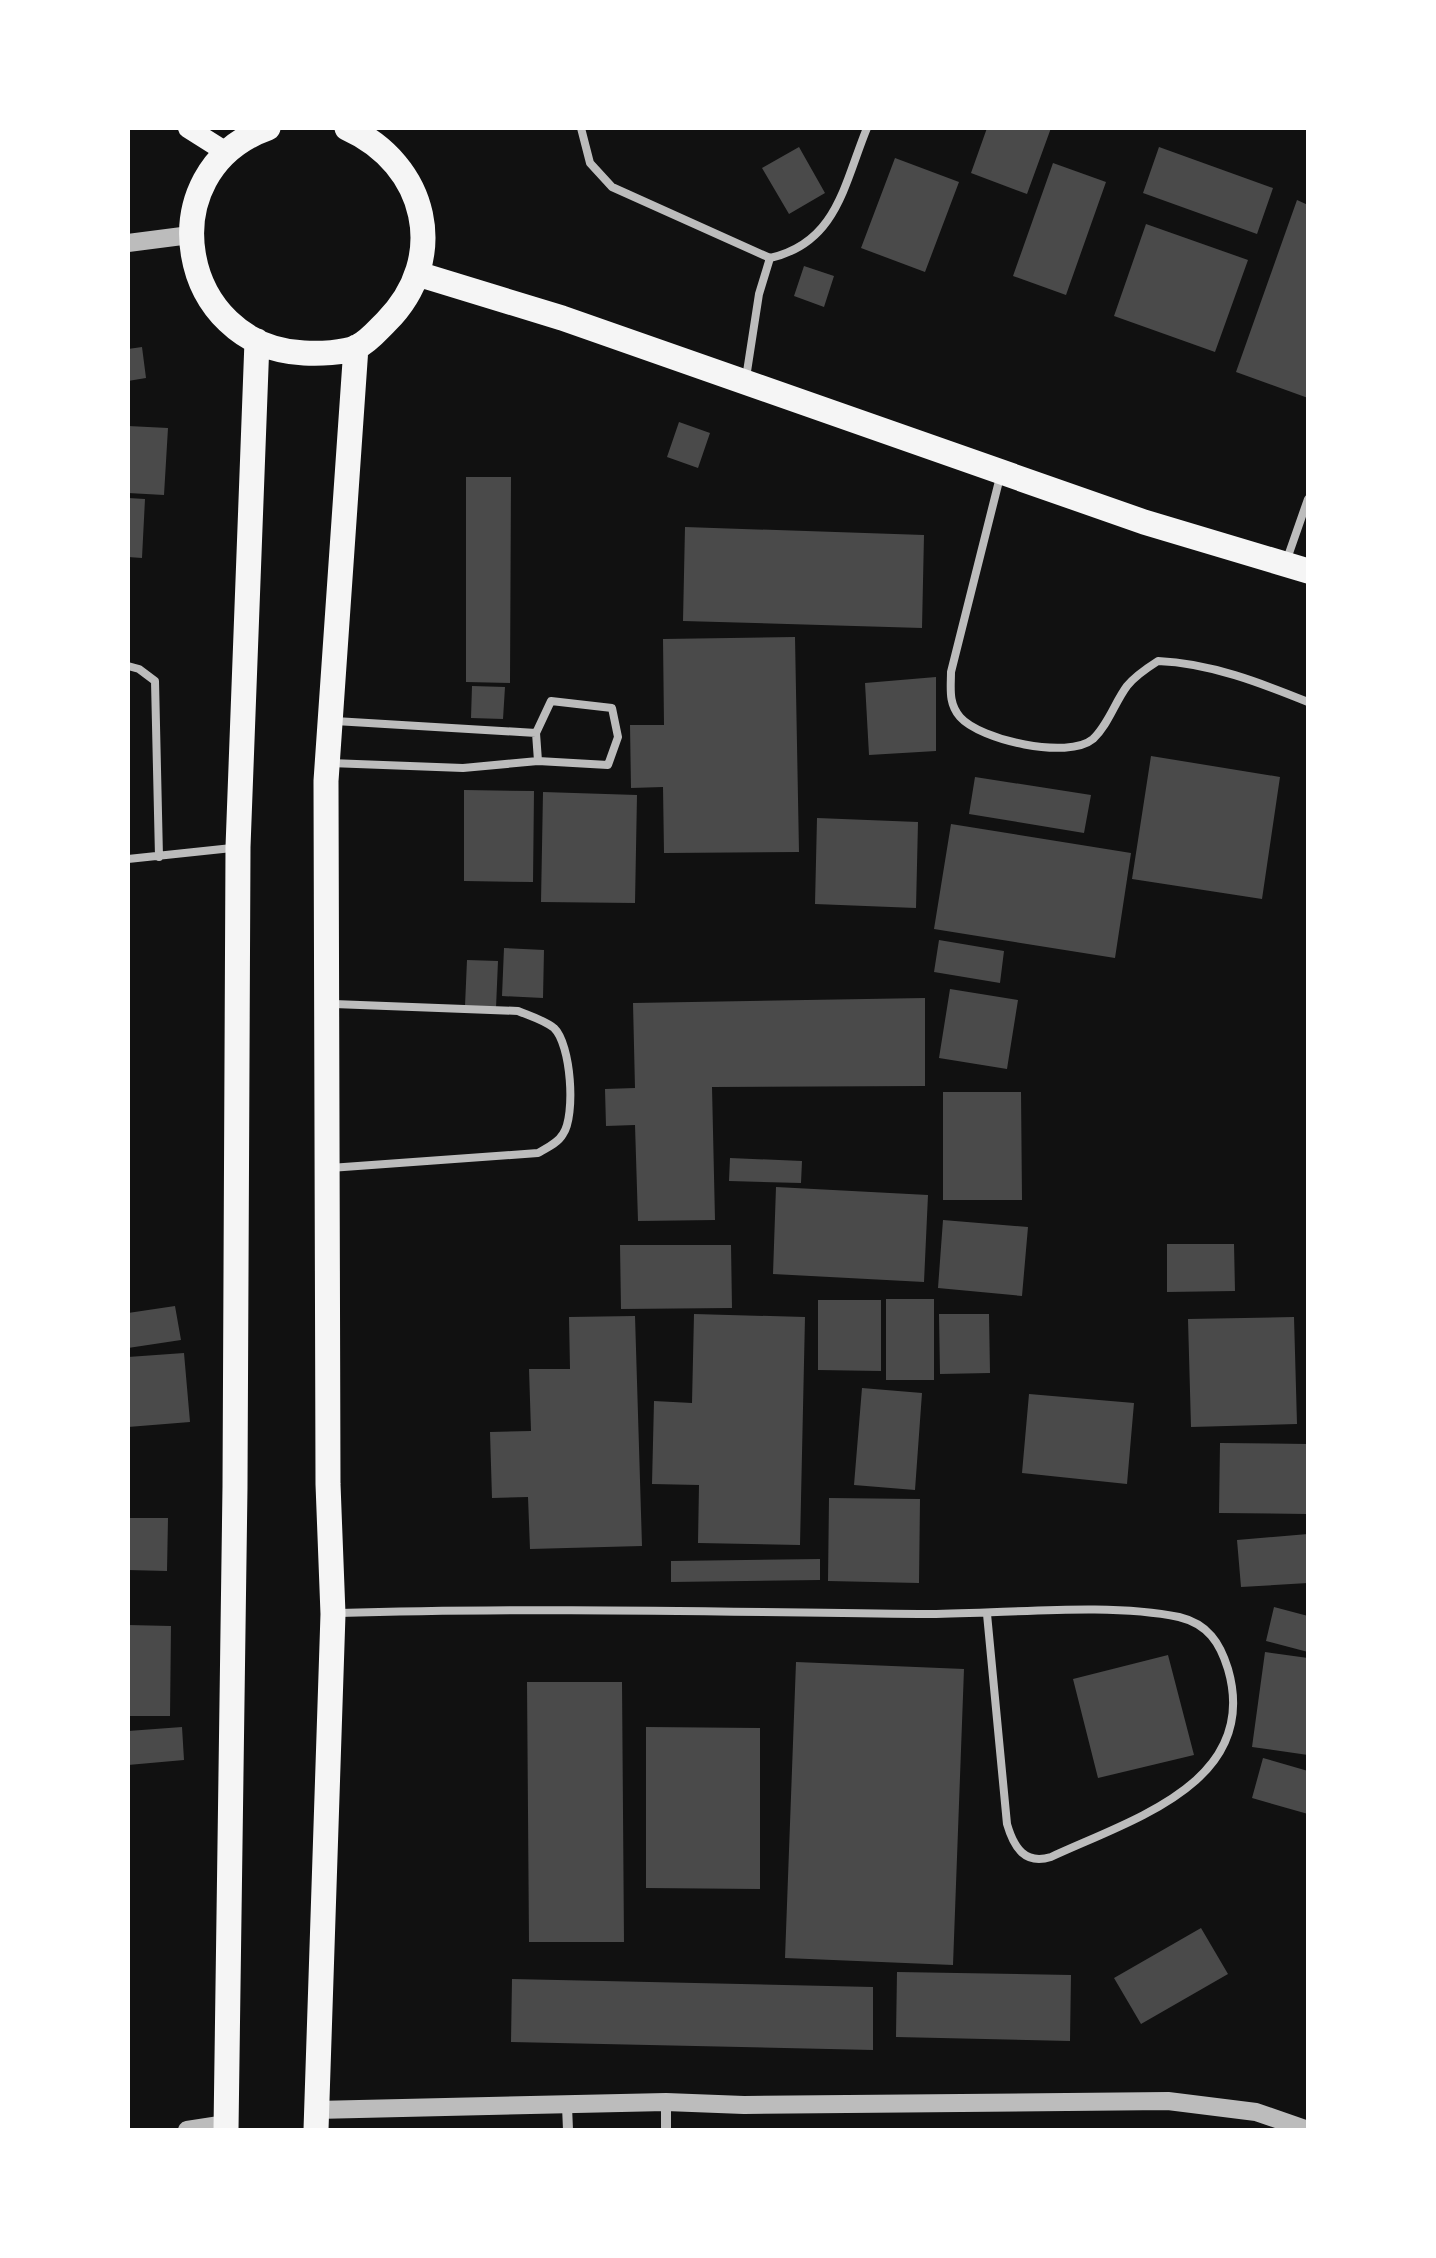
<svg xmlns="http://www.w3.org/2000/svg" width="1436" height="2258" font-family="'Fira Sans Condensed',sans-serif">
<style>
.building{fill:#4a4a4a}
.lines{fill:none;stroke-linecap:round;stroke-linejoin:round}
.service{stroke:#bcbcbc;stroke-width:8}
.minor{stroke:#bcbcbc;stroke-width:10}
.tertiary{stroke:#bcbcbc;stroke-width:18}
.secondary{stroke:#f5f5f5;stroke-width:20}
.primary{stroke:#f5f5f5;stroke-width:25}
</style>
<rect width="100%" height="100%" fill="#111"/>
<path class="building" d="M987 128H1051L1027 194 971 173Z
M799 147 825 193 789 214 762 168Z
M1159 147 1273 188 1257 234 1143 193Z
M895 158 959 182 925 272 861 248Z
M1053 163 1106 182 1066 295 1013 276Z
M1297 200 1308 205V398L1236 372Z
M1146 224 1248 260 1215 352 1114 316Z
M804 266 834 276 824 307 794 296Z
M142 347 146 378 128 381V349Z
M679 422 710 433 698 468 667 457Z
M128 426 168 428 164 495 128 493Z
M466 477H511L510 683 466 682Z
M128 498 145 499 142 558 128 557Z
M685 527 924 535 922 628 683 621Z
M795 637 799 852 664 853 663 787 631 788 630 725H664L663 639Z
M936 677V751L869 755 865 683Z
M472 686 505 687 503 719 471 718Z
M1151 756 1280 777 1262 899 1132 879Z
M975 777 1091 795 1084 833 969 814Z
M464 790 534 791 533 882 464 881Z
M543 792 637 795 635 903 541 902Z
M817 818 918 822 916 908 815 904Z
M951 824 1131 853 1115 958 934 929Z
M939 940 1004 951 1000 983 934 972Z
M504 948 544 950 543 998 502 996Z
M467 960 498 961 496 1008 465 1006Z
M950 989 1018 1000 1007 1069 939 1058Z
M925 998V1086L712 1087 715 1220 638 1221 635 1125 606 1126 605 1089 635 1088 633 1003Z
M943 1092H1021L1022 1200H943Z
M730 1158 802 1161 801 1183 729 1181Z
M776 1187 928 1195 924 1282 773 1274Z
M943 1220 1028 1227 1022 1296 938 1288Z
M1167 1244H1234L1235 1291 1167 1292Z
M620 1245H731L732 1308 621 1309Z
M886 1299H934V1380H886Z
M818 1300H881V1371L818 1370Z
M175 1306 181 1340 128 1348V1313Z
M694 1314 805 1317 800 1545 698 1543 699 1485 652 1484 654 1401 692 1403Z
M939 1314H989L990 1373 940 1374Z
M635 1316 642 1546 530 1549 528 1497 492 1498 490 1432 531 1431 529 1369H570L569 1317Z
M1294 1317 1297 1424 1191 1427 1188 1319Z
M184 1353 190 1422 128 1427V1357Z
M862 1388 922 1393 915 1490 854 1485Z
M1029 1394 1134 1403 1127 1484 1022 1473Z
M1220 1443 1308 1444V1514L1219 1513Z
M829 1498 920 1499 919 1583 828 1581Z
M128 1518H168L167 1571 128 1570Z
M1308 1534V1583L1241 1587 1237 1540Z
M820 1559V1580L671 1582V1561Z
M1274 1607 1308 1616V1652L1266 1641Z
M128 1625 171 1626 170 1716H128Z
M1265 1652 1308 1658V1755L1252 1747Z
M1168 1655 1194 1755 1098 1778 1073 1679Z
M796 1662 964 1669 953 1965 785 1958Z
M527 1682H622L624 1942H529Z
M182 1727 184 1760 128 1765V1731Z
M646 1727 760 1728V1889L646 1888Z
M1263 1758 1308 1771V1814L1252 1798Z
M1201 1928 1228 1974 1141 2024 1114 1978Z
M897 1972 1071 1975 1070 2041 896 2037Z
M512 1979 873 1987V2050L511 2042Z"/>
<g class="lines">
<path class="service" d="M581 128 590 163 612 187 770 258 759 294 746 378
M770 258C837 243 844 184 867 128
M1000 477 951 672C951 688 948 703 960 717 980 740 1068 760 1093 739 1108 725 1115 702 1127 686 1135 676 1147 668 1158 661 1210 663 1261 683 1308 702
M1287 559 1308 499
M128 666 139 669 155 681 159 857
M536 733 538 761
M330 763 463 768 538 761 608 765 618 737 612 708 551 701 536 733 335 721
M128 859 232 848
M330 1168 538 1153C547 1148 558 1143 563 1134 576 1115 571 1044 554 1028 544 1020 530 1016 518 1011L334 1004
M339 1613C536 1607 733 1612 930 1614 1006 1614 1107 1602 1179 1617 1208 1624 1220 1643 1228 1669 1261 1783 1130 1820 1051 1857 1025 1865 1014 1848 1007 1824L987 1614"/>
<path class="minor" d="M666 2102V2130
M567 2106 568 2130"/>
<path class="tertiary" d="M128 243 190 235
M316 2110 666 2102 744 2105 1168 2101 1256 2112 1308 2130
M187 2130 226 2124"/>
<path class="secondary" d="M188 128 226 152"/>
<path class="primary" d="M268 128C147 171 178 347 304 353 318 354 345 353 357 347 368 342 378 330 386 322 450 258 427 164 347 128
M418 274 562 318 1144 522 1308 571
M226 2130 235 1487 238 847 257 341
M316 2130 333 1614 328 1484 326 781 356 347"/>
</g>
<rect width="1436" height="2258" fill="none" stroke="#ffffff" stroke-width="260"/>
</svg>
